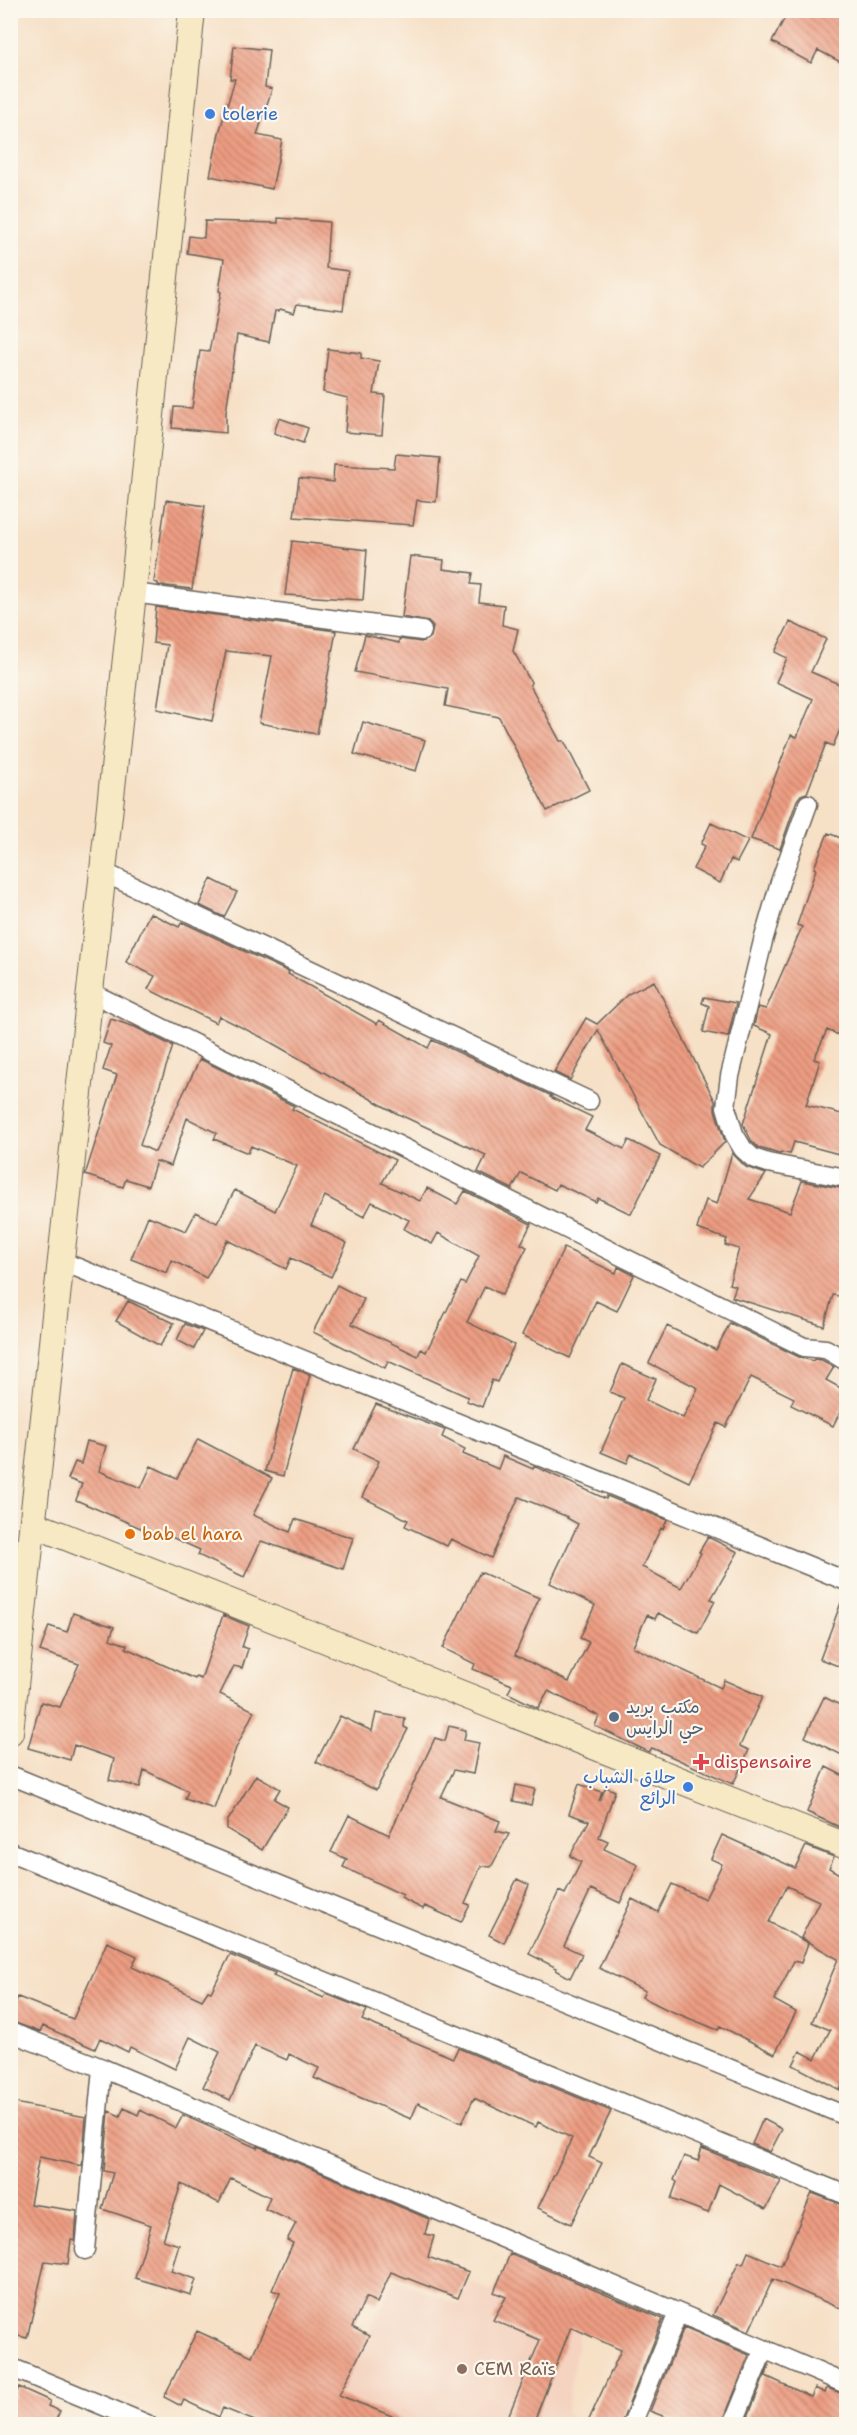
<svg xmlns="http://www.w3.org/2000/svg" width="857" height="2435" font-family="'Shantell Sans','Playpen Sans Arabic',sans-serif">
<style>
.built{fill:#f4d3c0}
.building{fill:url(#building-back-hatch)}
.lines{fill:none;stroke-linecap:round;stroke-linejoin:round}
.street-casing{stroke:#686158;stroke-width:21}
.secondary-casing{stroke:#686158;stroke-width:28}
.street{stroke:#fff;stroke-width:18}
.secondary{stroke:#f6e9c3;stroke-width:26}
.shop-dot{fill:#3f7fe0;stroke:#fbf7ec;stroke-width:2}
.food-dot{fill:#e8710a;stroke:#fbf7ec;stroke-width:2}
.service-dot{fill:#5c6f8a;stroke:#fbf7ec;stroke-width:2}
.health-dot{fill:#e0444e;stroke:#fbf7ec;stroke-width:2}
.education-dot{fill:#8d6e63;stroke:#fbf7ec;stroke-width:2}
.labels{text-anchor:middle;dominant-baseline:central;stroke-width:4.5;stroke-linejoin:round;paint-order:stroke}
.shop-label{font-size:18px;fill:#366cbe;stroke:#fbf7ec;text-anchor:start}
.food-label{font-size:18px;fill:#c56008;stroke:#fbf7ec;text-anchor:start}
.service-label{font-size:18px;fill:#4e5e75;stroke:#fbf7ec;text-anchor:start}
.health-label{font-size:18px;fill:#be3a42;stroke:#fbf7ec;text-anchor:start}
.education-label{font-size:18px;fill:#785e54;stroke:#fbf7ec;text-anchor:start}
</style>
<defs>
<pattern id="building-back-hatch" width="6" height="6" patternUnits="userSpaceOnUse" patternTransform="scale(1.5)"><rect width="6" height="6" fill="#ed9d82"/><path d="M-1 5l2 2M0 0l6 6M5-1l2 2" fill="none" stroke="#bf7f6a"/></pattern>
</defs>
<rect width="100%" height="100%" fill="#fbf7ec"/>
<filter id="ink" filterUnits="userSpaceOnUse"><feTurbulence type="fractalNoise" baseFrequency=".0167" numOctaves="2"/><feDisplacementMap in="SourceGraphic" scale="12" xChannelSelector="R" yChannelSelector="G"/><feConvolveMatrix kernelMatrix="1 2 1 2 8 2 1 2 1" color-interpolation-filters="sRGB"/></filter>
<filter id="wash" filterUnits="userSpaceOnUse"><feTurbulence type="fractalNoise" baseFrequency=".008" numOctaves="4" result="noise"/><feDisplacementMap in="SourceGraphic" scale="24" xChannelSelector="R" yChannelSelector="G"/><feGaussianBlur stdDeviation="1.35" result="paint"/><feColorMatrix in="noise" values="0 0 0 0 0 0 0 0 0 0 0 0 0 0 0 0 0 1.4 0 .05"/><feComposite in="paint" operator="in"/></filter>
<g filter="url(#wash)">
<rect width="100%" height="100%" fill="#f6e0c6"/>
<path class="built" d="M846 1743V1838L815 1825Z
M395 2279 459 2305 470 2282 580 2327 566 2412 583 2424H325Z"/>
<g id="blocks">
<path class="building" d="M789 10H837L846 16V65L818 50 811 63 772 42Z
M234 46 269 50 265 87 272 89 257 135 282 140 272 189 210 176 219 133 235 79H230Z
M278 218 329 222 326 268 348 271 343 310 297 304 294 313 280 309 279 311H275L269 342 237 335 226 412V433L172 428 174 407 192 408 200 351 209 352 221 292 219 291 224 259 187 253 189 236 204 238 205 221 278 223Z
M328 349 361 353V358L379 361 374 394 385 395 382 435 345 432 348 398 323 392Z
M279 418 308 428 303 443 274 433Z
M396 454 440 458 436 502 417 500 413 525 294 517 299 478 333 482 334 465 394 468Z
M166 500 205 506 192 589 158 585V583L154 582Z
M292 541 367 550 363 600 285 595Z
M410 556 444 560 443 569 473 573 471 584 481 585 479 602 504 605 502 625 518 629 513 651 531 682 530 685 560 741H564L589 790 547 811 499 717 445 706 448 689 355 672 365 635 399 643V639L421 642 431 637 433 627 428 622 402 617Z
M156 607 336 631 317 734 259 723 272 656 226 651 212 721 157 709 167 645 153 643Z
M790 622 826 639 811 672 846 687V715L833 746 826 743 807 793 801 795 797 800 780 849 751 839 791 735 797 737 813 699 776 682 787 658 775 652Z
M363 722 425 740 416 771 354 754Z
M711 823 748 841 737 862 731 859 720 883 693 869 705 846 701 844Z
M828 833 846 840V1038L827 1030 814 1059 820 1061 806 1105 846 1115V1156L794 1142 790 1154 781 1152 780 1154 759 1148 752 1142 743 1124 772 1034 754 1026 758 1007 766 1009 802 927 797 925 816 869 814 868Z
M211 879 237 892 224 917 199 905Z
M150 913 179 927 182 922 289 972 288 974 377 1024 379 1020 428 1048 432 1040 552 1096 550 1097 592 1117 585 1130 624 1149 629 1140 660 1156 631 1214 598 1198 596 1202 558 1184 555 1190 521 1173 512 1189 478 1172 486 1155 394 1112 263 1038 219 1016 216 1023 148 989 155 976 126 962Z
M654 981 715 1101V1110L725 1142 699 1168 660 1145 598 1030 570 1080 554 1072 586 1018 597 1024 628 994Z
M704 997 736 1003 728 1037 703 1032 709 1006 702 1003Z
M111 1019 135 1027 173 1046 140 1145 155 1152 200 1059 294 1106 292 1109 395 1160 382 1183 420 1201 427 1188 457 1204 465 1191 531 1224 521 1244 527 1247 502 1295 485 1286 467 1322 514 1345 497 1382 492 1380 482 1407 467 1401 468 1397 388 1361 385 1368 313 1332 337 1285 364 1299 352 1324 418 1356 421 1349 426 1352 461 1282 465 1284 479 1256 438 1233 432 1244 404 1229 409 1220 372 1202 364 1217 325 1196 311 1225 347 1243 331 1277 291 1258 286 1269 227 1240 206 1278 172 1260 167 1273 131 1259 148 1216 186 1231 196 1212 217 1223 235 1190 275 1211 297 1166 251 1146 248 1153 214 1139 217 1133 187 1118 171 1166 156 1161 148 1186 126 1179 123 1187 85 1175 117 1075 103 1070 111 1046 103 1043Z
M732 1153 746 1167 766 1174 749 1199 790 1212 802 1181 846 1189V1297L833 1295 824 1326 732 1297 736 1286 729 1284 739 1249 725 1245 727 1239 697 1229 706 1200 717 1204Z
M564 1248 616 1273 618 1267 634 1275 617 1311 596 1301 570 1358 522 1335Z
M128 1301 174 1323 160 1346 116 1321Z
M730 1323 799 1357 813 1361 814 1359 822 1360 834 1367 826 1380 846 1391V1400L833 1426 791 1405 794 1398 751 1377 726 1427 718 1423 689 1482 631 1454 627 1463 601 1452 624 1398 610 1392 622 1364 656 1379 646 1400 683 1418 698 1388 649 1363 667 1326 716 1350Z
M185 1324 203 1331 194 1349 177 1340Z
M293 1368 310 1375 283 1476 265 1471Z
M376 1404 445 1430 442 1437 465 1449 463 1454 498 1469 503 1456 533 1469 534 1466 606 1499 607 1496 667 1520 663 1529 661 1528 642 1567 681 1588 701 1553 699 1552 708 1537 738 1552 711 1599 715 1601 698 1633 658 1613 655 1619 647 1615 633 1647 721 1688 724 1680 762 1697 740 1746 749 1750 733 1784 652 1748 649 1752 595 1726 599 1716 548 1691 538 1708 508 1693 512 1685 473 1669 475 1664 443 1648 480 1572 539 1598 515 1655 569 1682 589 1642 580 1638 595 1605 550 1583 578 1524 567 1518 568 1517 519 1497 491 1558 451 1539 447 1546 405 1526 408 1520 362 1497 379 1461 354 1449Z
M198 1439 272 1478 253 1515 290 1532 295 1519 353 1538 343 1569 261 1541 244 1577 198 1555 200 1550 167 1535 166 1539 76 1500 82 1484 68 1479 75 1462 81 1464 87 1441 106 1446 99 1471 141 1488 151 1466 177 1478Z
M845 1592H846V1669L820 1659Z
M73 1613 114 1627 110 1639 127 1645 126 1648 195 1679 196 1677 201 1679 223 1615 249 1626 242 1647 248 1649 242 1668 234 1666 220 1694 254 1711 236 1748 214 1809 185 1799 188 1791 144 1770 140 1787 109 1780 114 1759 74 1745 70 1760 28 1748 41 1702 60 1707 79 1664 40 1651 49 1626 67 1632Z
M824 1697 846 1708V1746L842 1755 805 1737Z
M376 1713 405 1718 404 1727 408 1729 376 1790 316 1762 340 1716 372 1731Z
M449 1726 466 1730 464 1740 479 1743 473 1774 454 1770 441 1797 500 1821 496 1831 509 1834 491 1867 481 1866 465 1903 470 1905 461 1922 425 1906 423 1909 401 1898 403 1895 343 1867 347 1859 331 1852 349 1815 389 1835 435 1738 445 1741Z
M826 1767 846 1777V1830L807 1812Z
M256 1775 280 1789 274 1799 288 1807 262 1850 227 1829V1822Z
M579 1784 602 1792 599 1801 606 1787 615 1791 599 1837 608 1841 604 1849 638 1865 620 1903 591 1889 564 1946 582 1954 570 1978 556 1970 557 1968 529 1954 559 1891 565 1894 581 1862 570 1856 589 1821 569 1814Z
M516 1785 535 1789 531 1805 513 1801Z
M722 1835 795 1868 806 1846 834 1857 829 1868 846 1878V2076L840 2090 793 2065 800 2051 815 2059 830 2030 812 2022 838 1959 801 1938 819 1901 787 1886 769 1922 808 1943 801 1963 794 1961 774 2000 796 2012 775 2054 720 2026 718 2030 666 2009 642 1997 645 1991 599 1968 632 1899 658 1912 672 1884 705 1899 722 1864 711 1859Z
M517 1879 529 1885 504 1943 489 1935Z
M107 1942 137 1956 132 1967 202 2000 208 1991 211 1992 230 1955 275 1973 273 1976 324 1998 326 1994 367 2010 362 2020 453 2058 458 2048 611 2111 589 2157 602 2163 571 2224 538 2208 572 2138 538 2122 536 2127 474 2098 462 2123 418 2103 411 2119 314 2078 319 2068 289 2054 287 2060 255 2046 230 2100 203 2087 220 2052 190 2037 175 2069 130 2047 128 2052 100 2038 95 2049 43 2026 40 2032 10 2021V2015L18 1997 73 2019Z
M10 2102 86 2117 82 2166 39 2157 30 2204 77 2211 75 2241 71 2240 68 2264 45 2261 27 2338 10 2334Z
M124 2108 138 2115 140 2110 176 2128 183 2115 257 2148 258 2146 429 2219 425 2234 434 2236 428 2257 469 2272 458 2298 391 2272 377 2303 366 2297 352 2327 369 2336 339 2395 412 2424H262L223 2408 219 2417 184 2400 181 2406 164 2397 197 2331 252 2356 280 2293 272 2290 293 2243 287 2240 296 2223 265 2209 270 2197 231 2178 219 2203 181 2184 163 2240 179 2245 171 2271 196 2279 191 2295 135 2278 151 2225 102 2209 113 2173 104 2171 109 2111 120 2116Z
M763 2119 782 2129 770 2152 752 2144Z
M702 2148 781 2181 766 2209 719 2184 708 2213 671 2199 677 2182 674 2180 684 2156 698 2161Z
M812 2193 846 2206V2311L773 2279 749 2331 713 2315 739 2262 743 2264 748 2252 781 2266Z
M510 2254 663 2319 621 2424H587L621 2350 571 2327 533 2424H505L540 2340 493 2320 506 2297 494 2292Z
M684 2327 749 2355 722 2424H683L650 2411Z
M769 2365 766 2376 811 2397 815 2388 825 2393 827 2388 846 2395V2424H745Z
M19 2387 50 2401 48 2406 60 2411 54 2424H10V2406Z"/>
</g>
</g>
<g filter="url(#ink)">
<use href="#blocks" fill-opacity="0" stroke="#686158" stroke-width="1.5"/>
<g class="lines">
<g class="street-casing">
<path id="street" d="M133 593 422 631
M808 804 780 882 763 941 730 1076 726 1107 734 1134 743 1149 753 1158 768 1163 846 1178
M103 872 589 1101
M90 992 804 1347 826 1349 846 1361
M61 1261 846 1581
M10 1775 846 2116
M10 1852 846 2195
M10 2032 102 2068 846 2384
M85 2250 102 2068
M10 2367 147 2424
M632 2424 678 2313
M733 2424 764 2349"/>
</g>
<g class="secondary-casing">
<path id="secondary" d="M33 1524 846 1846
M10 1732 133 593 192 10"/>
</g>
<use href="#street" class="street"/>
<use href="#secondary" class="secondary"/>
</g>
</g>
<g class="shop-dot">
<circle cx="210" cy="114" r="6"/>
<circle cx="688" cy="1787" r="6"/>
</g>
<circle class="food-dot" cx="130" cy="1534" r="6"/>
<circle class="service-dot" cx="614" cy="1717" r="6"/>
<path class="health-dot" d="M698 1753h6v6h6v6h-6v6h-6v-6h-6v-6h6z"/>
<circle class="education-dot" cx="462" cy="2369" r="6"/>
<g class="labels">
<g class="shop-label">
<text x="222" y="114">tolerie</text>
<text x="676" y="1777" text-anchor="end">حلاق الشباب<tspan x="676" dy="21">الرائع</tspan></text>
</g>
<g class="food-label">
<text x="142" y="1534">bab el hara</text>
</g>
<g class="service-label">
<text x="626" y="1707">مكتب بريد<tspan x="626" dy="21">حي الرايس</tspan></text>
</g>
<g class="health-label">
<text x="714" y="1762">dispensaire</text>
</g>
<g class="education-label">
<text x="474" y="2369">CEM Raïs</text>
</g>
</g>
<rect width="857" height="2435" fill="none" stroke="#fbf7ec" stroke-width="36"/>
</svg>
